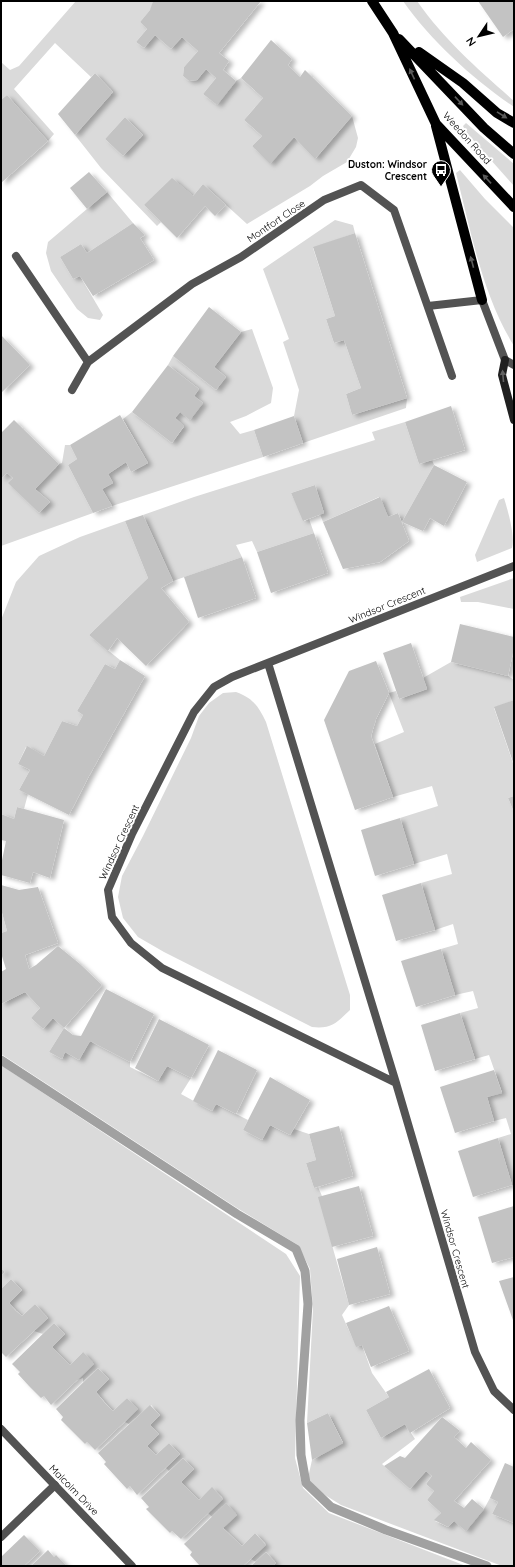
<svg xmlns="http://www.w3.org/2000/svg" width="515" height="1567" font-family="Quicksand,sans-serif">
<style>
.green{fill:#dadada;fill-rule:evenodd}
.lines{fill:none;stroke-linecap:round;stroke-linejoin:round}
.stream{stroke:#a1a1a1;stroke-width:9}
.building{fill:#c3c3c3;filter:url(#shadow)}
.lane{stroke:#535353;stroke-width:8}
.street{stroke:#535353;stroke-width:8}
.secondary{stroke:#202020;stroke-width:8}
.primary{stroke:#000;stroke-width:10}
.oneway{fill:#595959}
.oneway2{fill:#636363}
.labels{text-anchor:middle;dominant-baseline:central;stroke-width:4;stroke-linejoin:round;paint-order:stroke}
.street-label{font-size:10px;fill:#000;stroke:#fff}
.poi-label{font-size:10px;font-weight:bold;fill:#000;stroke:#fff;text-anchor:end}
</style>
<defs>
<filter id="shadow"><feDropShadow dx="4.5" dy="2.5" stdDeviation="2" flood-color="#0004"/></filter>
</defs>
<rect width="100%" height="100%" fill="#fff"/>
<path class="green" d="M76 1H153L151 9 140 22 147 29 136 42 144 48 155 35 171 49 182 37 198 51 184 67 183 76 189 81 197 80 206 69 216 78 203 94 216 104 236 81 241 78 263 98 244 120 262 136 252 146 270 163 294 137 316 158 352 116 358 138 356 147 347 162 323 176 310 186 247 224 203 184 193 196 144 205 161 222 157 226 101 168 75 135 113 92 95 73 91 77 55 43 14 89 54 134 48 141 7 95 1 100V62L10 70 19 66ZM125 117 143 135 123 156 105 139Z
M403 1H417C446 42 477 68 514 101V107C473 79 432 42 403 1Z
M466 123 514 164V186L466 132 463 126Z
M460 170 485 199 514 228V346C482 294 471 232 456 173Z
M107 192 133 223 87 253 81 244 60 257 73 279 80 276 103 315 100 320 88 318 77 309 51 271 46 253 48 242Z
M335 220 353 225 355 233 313 248 335 316 326 319 334 343 344 340 361 388 346 394 352 415 407 398 406 408 303 443 294 416 299 390 283 342 289 339 263 269Z
M252 329 273 388 271 403 246 416 230 422 240 434 254 430 263 457 112 506 102 489 113 483 108 474 126 462 131 472 148 463 123 419 132 412 172 443 184 427 175 418 180 412 203 403 194 396 199 389 168 365 173 356 216 390 226 377 214 367 241 332Z
M405 422 419 464 432 460 434 465 402 522 398 513 388 517 379 497 323 522 320 514 324 513 315 485 291 493 304 521 309 519 314 533 257 552 252 541 236 545 242 557 173 581 143 515 194 497 375 440 372 432Z
M65 445H70L77 459 68 465 93 513 1 546V479L7 473 13 478 9 483 39 513 50 502 35 489 59 464 62 463Z
M504 498C508 511 515 535 512 548L477 562 475 555 499 500Z
M125 521 148 578 89 635 120 660 115 669 105 664 77 711 83 715 77 726 62 721 44 756 26 747 18 764 30 770 19 790 28 794 24 809 17 807 14 819 1 814V620L16 582 39 556 80 537Z
M514 578V609L478 602H461L460 597Z
M451 662 508 676 514 680V700L494 708 514 766V796L508 798 514 812V1185H512L498 1138 511 1134 506 1118 494 1121 487 1097 502 1092 489 1055 475 1059 460 1013 478 1008 473 991 455 995 441 949 458 944 453 924 435 930 421 883 452 874 447 854 414 864 400 818 438 806 432 786 393 797 375 744 404 732 389 693 396 691 399 699 427 689 423 678Z
M236 692C253 698 258 706 266 722L350 995V1010C336 1023 332 1029 312 1027L164 952 138 937 123 918 118 897 122 876 143 836 191 738 199 716 209 703 223 693Z
M1 909 7 931 1 933Z
M25 992 40 1008 31 1018 43 1029 53 1018 64 1028 49 1052 62 1059 65 1052 79 1060 90 1041 130 1062V1067L158 1081 167 1066 191 1078 181 1094 212 1111 216 1104 248 1120 243 1130 262 1140 270 1125 290 1135 294 1129 309 1134 316 1160 306 1163 314 1188 318 1187 322 1196 326 1224 349 1305 342 1315 356 1346 362 1345 372 1373 389 1397 366 1410 381 1438 405 1424 415 1439 382 1464 410 1489 426 1471 432 1476 426 1484 434 1491 427 1500 441 1513 435 1521 448 1527 454 1521 484 1509 490 1498 498 1502 492 1514 514 1523V1566H502L341 1505 317 1490 308 1478 312 1460 343 1442 328 1413 307 1423 313 1309 310 1269 298 1245 237 1208 1 1054V1004Z
M1 1065 286 1254 300 1276 295 1458 303 1488 329 1513 466 1566H273L276 1563 266 1552 256 1562 251 1559 266 1544 255 1533 242 1546 208 1513 223 1498 212 1488 199 1500 181 1482 194 1469 183 1458 169 1471 166 1468 180 1454 169 1443 156 1455 147 1446 159 1434 150 1425 160 1415 151 1405 129 1424 125 1422 137 1409 127 1398 113 1411 96 1392 109 1379 98 1368 83 1382V1378L77 1380 83 1352 70 1365 52 1347 65 1334 54 1323 43 1334 34 1331 48 1318 35 1304 22 1316 9 1303 22 1290 11 1279 1 1289V1276L5 1272 1 1268Z"/>
<g class="lines">
<path class="stream" d="M1 1060 237 1214 296 1249 305 1271 308 1304 300 1420 301 1455 306 1483 331 1507 386 1530 487 1566"/>
</g>
<path class="building" d="M153 1H261L219 53 229 61 223 70 236 81 217 105 203 94 216 78 206 69 197 80 189 81 183 76 184 67 198 51 182 37 171 49 155 35 144 48 136 42 147 29 140 22 150 10Z
M478 1H514V29L503 37Z
M271 40 292 59 288 65 300 77 305 70 352 116 315 159 294 137 270 164 252 146 262 136 244 120 263 98 241 78Z
M95 73 113 92 75 135 58 114Z
M7 95 48 141 1 183V100Z
M125 117 143 135 123 156 105 139Z
M89 172 107 192 87 209 70 188Z
M172 178 193 196 203 184 226 205 215 216 205 206 177 238 144 205Z
M133 223 145 235 140 238 154 260 93 296 80 276 73 279 60 257 81 244 87 253Z
M355 233 407 398 352 415 346 394 361 388 344 340 334 343 326 319 335 316 313 247Z
M209 307 241 332 214 367 226 377 216 390 173 356Z
M1 335 30 365 1 393Z
M168 365 199 389 194 396 203 403 190 420 180 412 175 418 184 426 172 443 132 412Z
M451 406 465 450 419 464 405 422Z
M120 415 148 463 131 472 126 462 108 474 113 483 102 489 112 506 93 513 68 465 77 459 70 445Z
M294 416 303 443 263 457 254 430Z
M14 420 59 464 35 489 50 502 39 513 8 483 13 478 7 473 1 479V433Z
M434 465 467 482 444 526 430 518 423 531 402 522Z
M315 485 324 513 303 521 291 493Z
M380 497 388 517 398 513 409 541 380 562 343 569 323 522Z
M143 515 173 581 161 588 189 622 146 666 117 638 108 651 89 635 148 578 125 521Z
M314 533 328 573 271 593 257 552Z
M242 557 256 598 198 618 184 577Z
M460 624 514 637V648L508 676 451 662Z
M411 643 427 689 399 699 383 653Z
M120 660 145 676 89 776 69 815 19 790 30 770 18 764 27 746 44 756 62 721 77 726 83 715 77 711 105 664 115 669Z
M376 661 389 693 376 719 371 736 393 797 355 810 324 720 349 671Z
M514 700V765L494 707Z
M514 796V812L508 798Z
M17 807 64 820 50 878 33 872 30 883 1 875V865L6 841 1 840V814L14 819Z
M400 818 414 864 375 876 361 830Z
M421 883 435 930 396 941 382 895Z
M1 885 19 890 38 887 58 943 25 955 29 969 36 965 58 946 80 964 102 985 64 1028 53 1018 43 1029 31 1018 40 1008 25 992 1 1004V972L6 969 1 953V933L7 931 1 909Z
M441 949 455 995 416 1007 401 961Z
M106 989 154 1014 130 1062 90 1041 79 1060 65 1052 62 1059 49 1052 64 1028 73 1035 81 1036Z
M460 1013 475 1059 435 1071 421 1025Z
M159 1019 209 1045 191 1078 167 1066 158 1081 135 1068Z
M218 1050 257 1070 236 1114 216 1104 212 1111 193 1101Z
M494 1070 502 1093 487 1097 494 1121 455 1133 440 1087Z
M270 1077 310 1100 290 1135 270 1125 262 1140 243 1130Z
M339 1126 353 1176 314 1188 306 1163 316 1160 309 1134Z
M498 1138 512 1185 473 1197 458 1151Z
M359 1186 373 1236 332 1247 318 1197Z
M514 1206V1257L492 1263 478 1217Z
M377 1247 390 1294 349 1305 337 1259Z
M1 1268 5 1272 1 1276Z
M514 1277V1323L499 1281Z
M11 1279 22 1290 9 1303 16 1311 22 1316 35 1304 48 1318 6 1357 1 1352V1289Z
M389 1306 409 1351 371 1367 362 1345 356 1347 346 1323Z
M54 1323 65 1334 52 1347 70 1365 83 1352 94 1364 51 1405 44 1396 41 1398 29 1386 18 1374 20 1372 12 1364Z
M98 1368 109 1379 96 1392 104 1402 113 1411 127 1398 138 1409 95 1450 87 1442 85 1444 61 1420 63 1417 56 1409Z
M429 1369 450 1408 410 1433 405 1424 381 1438 366 1410 389 1397 386 1392Z
M150 1405 160 1415 150 1425 159 1434 147 1446 156 1455 169 1443 180 1454 137 1495 130 1486 127 1489 104 1464 106 1462 98 1453Z
M328 1413 343 1443 312 1460 307 1423Z
M442 1417 460 1431 454 1437 466 1448 471 1442 491 1460 454 1501 464 1508 472 1499 484 1509 466 1531 454 1521 448 1527 434 1520 441 1513 427 1500 434 1491 426 1484 432 1476 426 1471 410 1489 384 1466 400 1456 405 1458Z
M183 1458 194 1469 181 1482 199 1500 212 1487 223 1499 181 1539 172 1531 170 1533 146 1509 149 1507 141 1498Z
M505 1463 514 1467V1523L492 1514 498 1502 490 1498Z
M226 1503 237 1515 223 1528 242 1546 255 1533 266 1545 243 1566H200L190 1555 192 1552 184 1544Z
M24 1535 40 1551 24 1566H1V1557Z
M48 1550 54 1557 56 1555 67 1566H31Z
M266 1552 276 1563 273 1566H251Z"/>
<g class="lines">
<path class="lane" d="M1 1537 55 1485"/>
<path class="street" d="M16 256 88 362 192 284 241 257 324 200 361 185 394 210 452 376
M428 306 482 300 505 360 514 365
M72 390 88 362
M268 663 396 1083 475 1352 494 1391 514 1410
M396 1083 162 968 131 943 112 917 108 890 132 834 194 712 214 687 232 677 514 566
M1 1429 132 1566"/>
<path class="secondary" d="M505 360 502 375 514 420"/>
<path class="primary" d="M372 1 393 33 436 124 514 207
M399 39 484 128 514 154
M419 52 463 83 497 113 514 123
M436 126 482 300"/>
</g>
<defs><path id="oneway-solid" d="M-6-.8H1V-3.2L6.5 0L1 3.2V.8H-6Z"/></defs>
<g class="oneway">
<use href="#oneway-solid" transform="translate(412 74) rotate(-115)"/>
<use href="#oneway-solid" transform="translate(459 101) rotate(47)"/>
<use href="#oneway-solid" transform="translate(502 115) rotate(32)"/>
<use href="#oneway-solid" transform="translate(487 179) rotate(-133)"/>
<use href="#oneway-solid" transform="translate(472 262) rotate(-105)"/>
</g>
<use class="oneway2" href="#oneway-solid" transform="translate(503 376) rotate(-95)"/>
<defs>
<g id="bus-pin" transform="scale(1)"><path d="M0 17L-7.5 6A9.5 9.5 0 1 1 7.5 6Z" fill="#000" stroke="#fff"/><path d="M-5-6H5V4H4V6H2V4H-2V6H-4V4H-5ZM-3.5-4V0h7V-4ZM-3.5 1.2v1.5H-2V1.2ZM2 1.2v1.5H3.5V1.2Z" fill="#fff"/></g>
</defs>
<g fill-rule="evenodd">
<use href="#bus-pin" x="441" y="170"/>
</g>
<g class="labels">
<g class="street-label">
<text transform="translate(467 138) rotate(48)">Weedon Road</text>
<text transform="translate(276 221) rotate(-34)">Montfort Close</text>
<text transform="translate(387 605) rotate(-22)">Windsor Crescent</text>
<text transform="translate(119 842) rotate(-65)">Windsor Crescent</text>
<text transform="translate(455 1249) rotate(74)">Windsor Crescent</text>
<text transform="translate(74 1490) rotate(46)">Malcolm Drive</text>
</g>
<g class="poi-label">
<text x="427" y="164">Duston: Windsor<tspan x="427" dy="12">Crescent</tspan></text>
</g>
</g>
<rect width="515" height="1567" fill="none" stroke="#000000" stroke-width="4"/>
<g transform="translate(479 36) rotate(235)" stroke="#ffffff" stroke-width="3" paint-order="stroke">
<path d="M0-3L7 15L0 10L-7 15Z" fill="#000000"/>
<text y="-6" font-size="11" font-weight="bold" text-anchor="middle" fill="#000000">N</text>
</g>
</svg>
